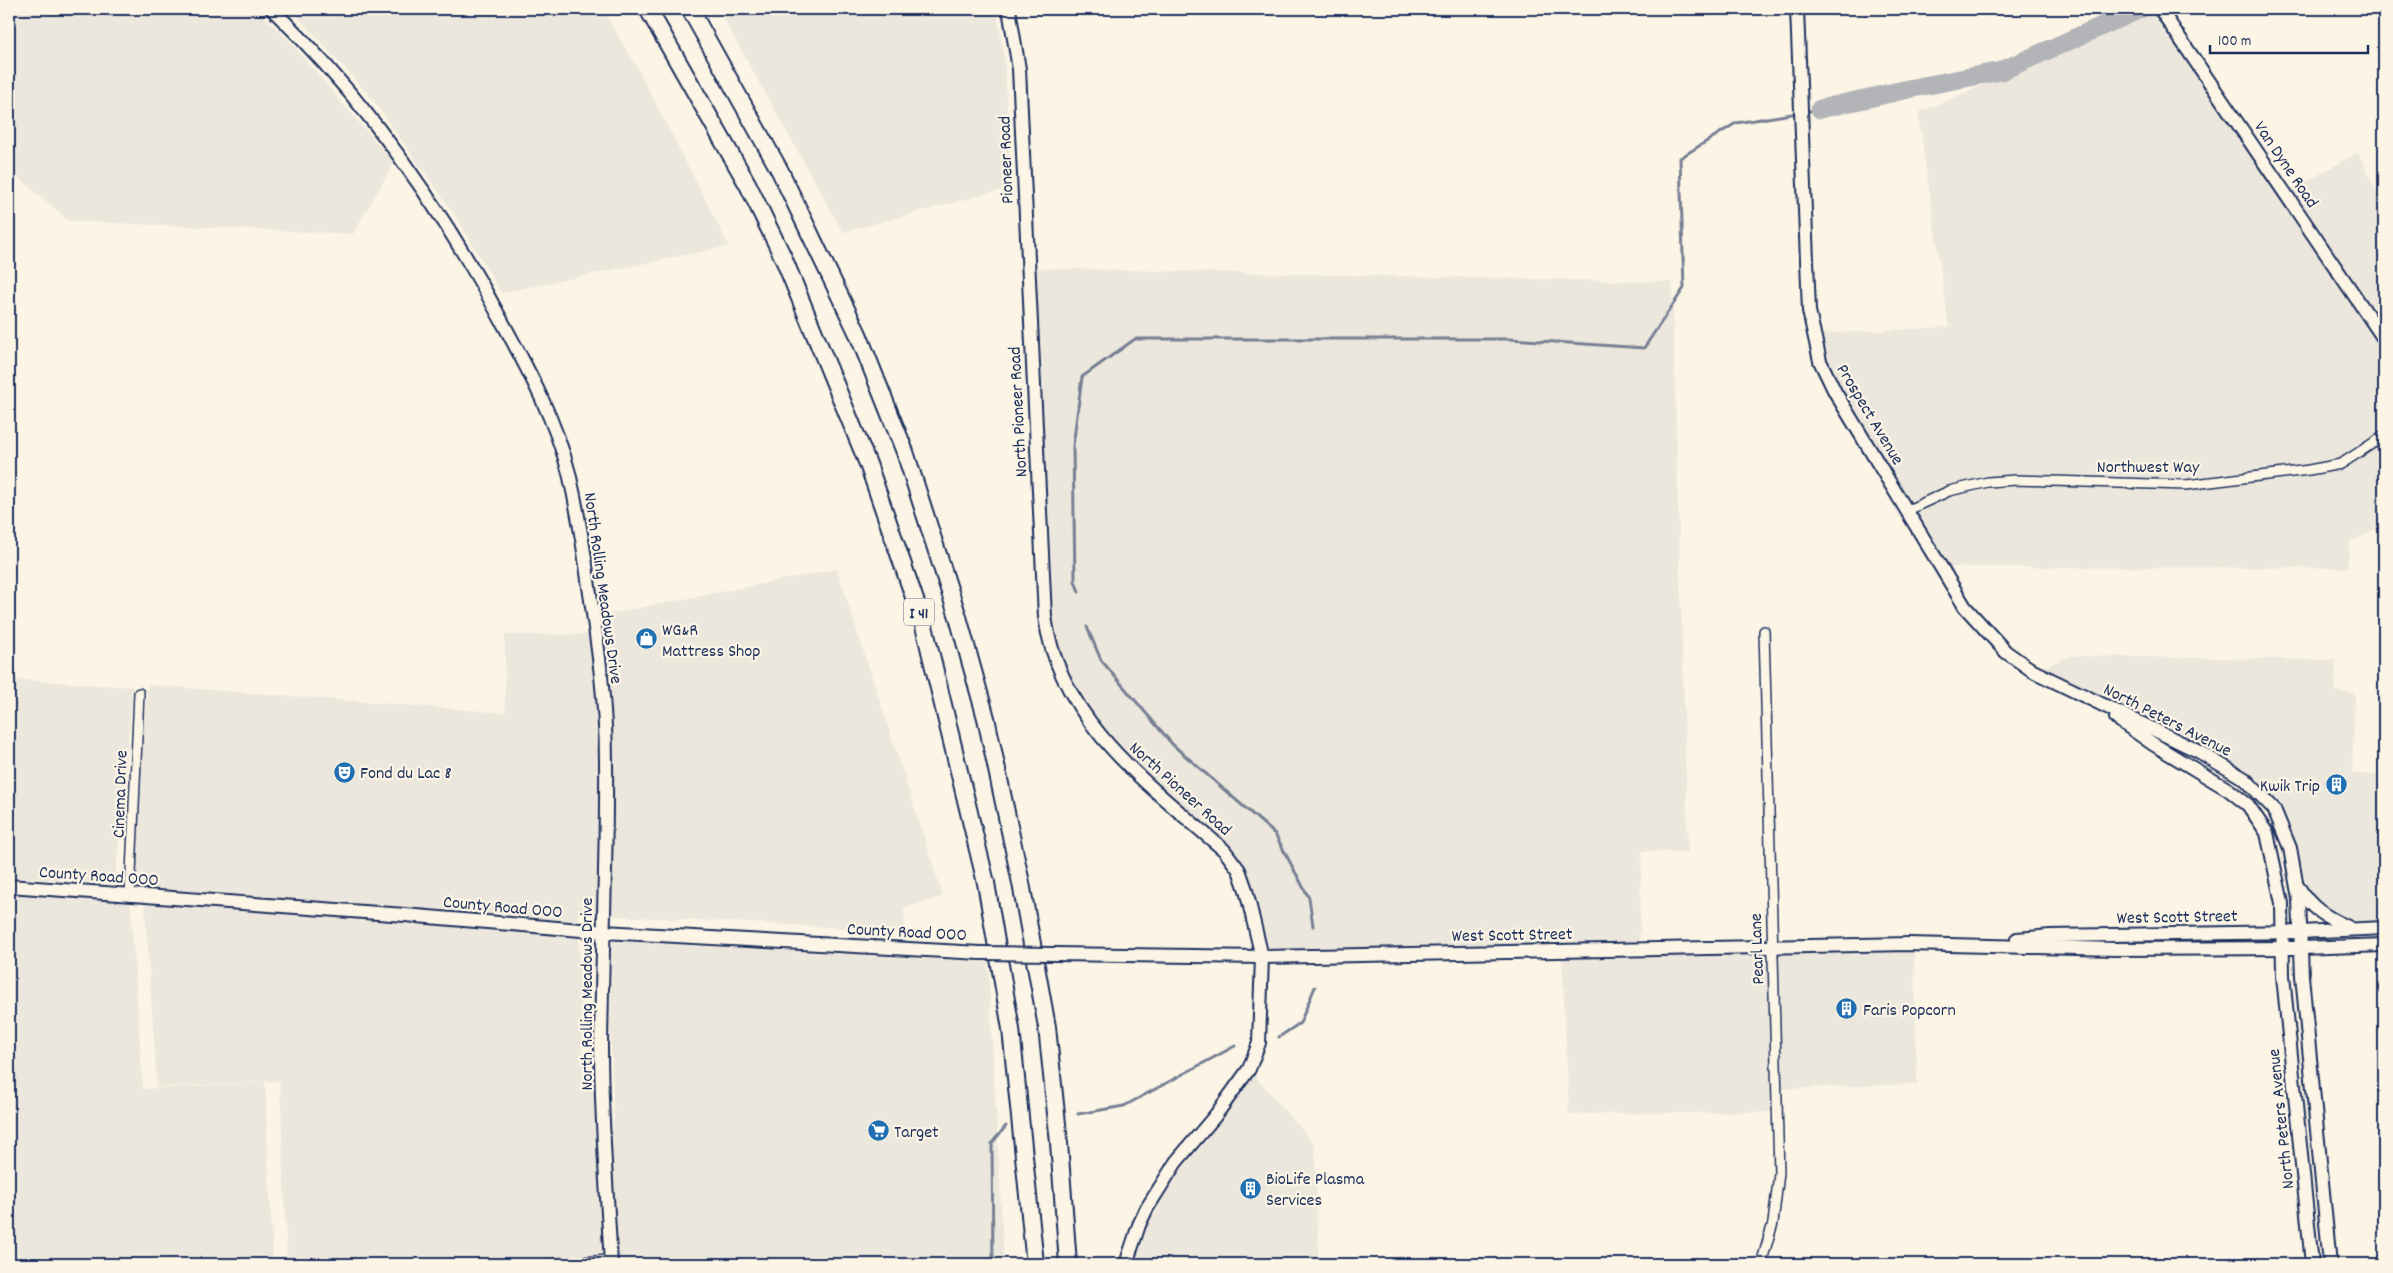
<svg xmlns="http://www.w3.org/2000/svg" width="2393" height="1273" viewBox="0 0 2393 1273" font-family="Dekko,sans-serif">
<rect width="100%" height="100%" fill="#fcf5e5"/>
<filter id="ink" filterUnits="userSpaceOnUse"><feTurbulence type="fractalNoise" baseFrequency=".02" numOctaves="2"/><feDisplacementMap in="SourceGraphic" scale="10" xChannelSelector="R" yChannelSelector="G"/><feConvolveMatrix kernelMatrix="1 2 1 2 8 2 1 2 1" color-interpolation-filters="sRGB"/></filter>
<g filter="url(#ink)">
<g fill="#ece7dc">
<path d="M9,9H255L282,33L394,163L353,234L69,221L9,169Z"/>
<path d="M291,9H602L637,67L729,246L501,293L457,218L373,100Z"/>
<path d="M718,9H996L1004,54L1012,187L843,232Z"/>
<path d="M2159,9L2287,193L2358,152L2384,207V525L2350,542L2347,568L1942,567L1851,419L1813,334L1949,327L1918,113Z"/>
<path d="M1027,268L1672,282L1688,852L1642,851L1639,955L1914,945L1917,1084L1777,1089L1778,1112L1569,1114L1562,958L1533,951L1262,957L1239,870L1113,751L1054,659Z"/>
<path d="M837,569L943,896L904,908L905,931L578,914L583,1077L614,1121L610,1024L612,941L988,962L1004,1264H622L621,1261L617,1264H287L280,1081L157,1087L144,894L130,871L148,685L505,713V635L611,634L608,614Z"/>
<path d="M2070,656L2336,660L2335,691L2355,693L2352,774L2384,775V928L2353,929L2303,895L2274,809L2245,779L2033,671Z"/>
<path d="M9,679L133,687L116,872L124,885L9,877Z"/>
<path d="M9,886L130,896L143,1089L265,1082L273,1264H9Z"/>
<path d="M1249,1069L1315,1145L1319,1264H1126L1139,1225Z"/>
</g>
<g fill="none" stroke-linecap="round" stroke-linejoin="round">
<g stroke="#767f94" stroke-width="3">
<path d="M1804,112L1820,109"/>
<path d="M1079,592L1075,581L1073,446L1082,377L1135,339H1510L1644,348L1684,288L1680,158L1736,123L1798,113"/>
<path d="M1087,627L1101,660L1173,745L1275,834L1309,898L1313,926"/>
<path d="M1279,1037L1300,1023L1315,987"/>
<path d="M1078,1114L1124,1106L1235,1046"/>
<path d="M993,1264L992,1143L1006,1126"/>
</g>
<path stroke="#b2b4b8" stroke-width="19" d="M1820,109L1913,88L2001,71L2140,9"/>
<defs>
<g id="street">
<path d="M1908,510L1949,491L1988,482L2016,480L2186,485L2309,470L2341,464L2384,436"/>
<path d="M130,896L139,693"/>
<path d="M552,1264L610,1260"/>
<path d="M1761,1264L1773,1223L1779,1173L1764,631"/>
</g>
<g id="secondary">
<path d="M272,9C367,101 442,208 504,325C530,373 555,420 569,473C578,511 584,549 589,587C598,645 606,704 606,762C607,857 602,952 601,1047C601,1120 607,1192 611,1264"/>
<path d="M1009,9L1019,69L1045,617C1059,721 1150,786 1224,850L1239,870L1246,890L1262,957L1259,1043L1249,1069L1215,1116L1176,1162L1147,1208L1139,1225L1126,1264"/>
<path d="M1797,9L1809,311L1820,361L1835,392L1965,607L2006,652L2033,671L2198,751L2245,779L2274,809L2290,848L2299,899L2302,976L2330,1264"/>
<path d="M2160,9L2384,339"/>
<path d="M2116,718L2153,744L2229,790L2248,805L2267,833L2282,903L2283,976L2312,1264"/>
<path d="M9,886L405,915L604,932L980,953"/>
<path d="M2299,888C2311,908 2327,918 2348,927"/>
<path d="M2017,939L2050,936L2300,932L2384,928"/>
<path d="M1055,954L1262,957L1909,944L2116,949L2301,948L2384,945"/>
</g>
<g id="highway">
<path d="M648,9L748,185L783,257L868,464L924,626L986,883L1011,1029L1035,1264"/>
<path d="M690,9L780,171L858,334L905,452L958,617L986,718L1021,883L1047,1027L1059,1143L1068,1264"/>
</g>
</defs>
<use href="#street" stroke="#1b2f5e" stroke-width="12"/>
<use href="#secondary" stroke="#1b2f5e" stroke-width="16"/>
<use href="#highway" stroke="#1b2f5e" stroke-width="20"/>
<use href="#street" stroke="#fcf5e5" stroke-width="9"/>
<use href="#secondary" stroke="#fcf5e5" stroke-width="12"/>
<use href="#highway" stroke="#fcf5e5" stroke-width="16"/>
<defs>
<path id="secondary-bridge" d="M980,953L1055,954"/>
</defs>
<use href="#secondary-bridge" stroke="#1b2f5e" stroke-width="16" stroke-linecap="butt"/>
<use href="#secondary-bridge" stroke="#fcf5e5" stroke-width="12"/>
</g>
</g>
<defs>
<symbol id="shop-disc" viewBox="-11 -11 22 22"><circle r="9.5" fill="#1f6fb2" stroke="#fcf5e5"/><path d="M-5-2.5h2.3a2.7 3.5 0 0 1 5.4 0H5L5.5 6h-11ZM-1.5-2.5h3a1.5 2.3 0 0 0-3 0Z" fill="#fff"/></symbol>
<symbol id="theatre-disc" viewBox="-11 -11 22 22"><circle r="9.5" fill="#1f6fb2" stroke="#fcf5e5"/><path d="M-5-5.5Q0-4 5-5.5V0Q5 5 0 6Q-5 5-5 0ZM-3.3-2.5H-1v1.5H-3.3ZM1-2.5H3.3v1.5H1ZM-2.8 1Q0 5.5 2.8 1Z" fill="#fff"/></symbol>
<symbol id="building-disc" viewBox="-11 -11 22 22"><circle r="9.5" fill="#1f6fb2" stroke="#fcf5e5"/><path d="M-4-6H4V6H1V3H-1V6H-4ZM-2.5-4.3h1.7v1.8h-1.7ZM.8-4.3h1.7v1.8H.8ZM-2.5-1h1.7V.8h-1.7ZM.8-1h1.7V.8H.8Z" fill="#fff"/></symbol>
<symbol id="supermarket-disc" viewBox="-11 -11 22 22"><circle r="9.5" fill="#1f6fb2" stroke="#fcf5e5"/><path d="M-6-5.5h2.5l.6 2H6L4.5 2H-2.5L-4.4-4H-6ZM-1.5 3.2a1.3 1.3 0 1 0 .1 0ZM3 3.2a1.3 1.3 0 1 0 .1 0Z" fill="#fff"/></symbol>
</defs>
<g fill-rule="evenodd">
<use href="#shop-disc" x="634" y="626" width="25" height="25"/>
<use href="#theatre-disc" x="332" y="760" width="25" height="25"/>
<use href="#building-disc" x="2324" y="772" width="25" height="25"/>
<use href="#building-disc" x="1834" y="996" width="25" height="25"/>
<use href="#supermarket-disc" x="866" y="1118" width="25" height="25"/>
<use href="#building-disc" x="1238" y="1176" width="25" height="25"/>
</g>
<g text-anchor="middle" stroke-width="4.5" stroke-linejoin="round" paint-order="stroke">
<rect fill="#fcf5e5" stroke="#5e6a86" stroke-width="1" x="904" y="598.5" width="30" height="27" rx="4"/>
<g font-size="16" font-weight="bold" fill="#1b2f5e">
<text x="919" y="618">I 41</text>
</g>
<g font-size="18" fill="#1b2f5e" stroke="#fcf5e5">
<text transform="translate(1005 160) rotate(-92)" y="6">Pioneer Road</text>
<text transform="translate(2287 164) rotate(56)" y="6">Van Dyne Road</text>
<text transform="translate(1017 412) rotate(-93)" y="6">North Pioneer Road</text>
<text transform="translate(1871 414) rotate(59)" y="6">Prospect Avenue</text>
<text x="2148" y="472">Northwest Way</text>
<text transform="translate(604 588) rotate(82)" y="6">North Rolling Meadows Drive</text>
<text transform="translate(2168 719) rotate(27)" y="6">North Peters Avenue</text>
<text transform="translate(1181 788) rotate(42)" y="6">North Pioneer Road</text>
<text transform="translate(119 794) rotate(-88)" y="6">Cinema Drive</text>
<text transform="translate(99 875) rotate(4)" y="6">County Road OOO</text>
<text transform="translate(503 906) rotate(5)" y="6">County Road OOO</text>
<text transform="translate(2177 916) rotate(-1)" y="6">West Scott Street</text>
<text transform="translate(907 931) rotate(3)" y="6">County Road OOO</text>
<text transform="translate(1512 934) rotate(-1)" y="6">West Scott Street</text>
<text transform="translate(1756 949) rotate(-92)" y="6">Pearl Lane</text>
<text transform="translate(586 994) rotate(-90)" y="6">North Rolling Meadows Drive</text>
<text transform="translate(2280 1119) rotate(-96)" y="6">North Peters Avenue</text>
</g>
<g font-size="18" fill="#1b2f5e" stroke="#fcf5e5" text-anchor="start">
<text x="662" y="635">WG&amp;R<tspan x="662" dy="21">Mattress Shop</tspan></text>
<text x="360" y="778">Fond du Lac 8</text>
<text x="2320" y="791" text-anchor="end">Kwik Trip</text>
<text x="1863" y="1015">Faris Popcorn</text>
<text x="894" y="1137">Target</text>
<text x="1266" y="1184">BioLife Plasma<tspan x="1266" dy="21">Services</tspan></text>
</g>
</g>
<rect width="2393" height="1273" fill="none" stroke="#fcf5e5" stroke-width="30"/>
<rect x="15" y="15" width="2363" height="1243" fill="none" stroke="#1b2f5e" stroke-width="2" filter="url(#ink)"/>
<path d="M2210 45v8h158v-8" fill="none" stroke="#1b2f5e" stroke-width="2.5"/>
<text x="2218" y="45" font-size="15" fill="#1b2f5e" stroke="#fcf5e5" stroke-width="4" paint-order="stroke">100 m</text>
</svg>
